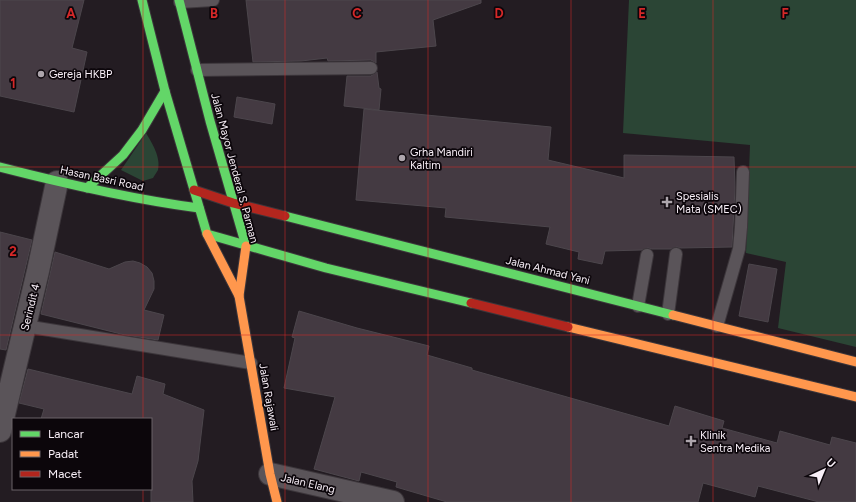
<svg xmlns="http://www.w3.org/2000/svg" width="856" height="502" viewBox="0 0 856 502" font-family="Figtree,sans-serif">
<rect width="100%" height="100%" fill="#231c22"/>
<g fill="#2b4535">
<path d="M629,0H856V347L778,328L786,262L746,253L750,145L623,133Z"/>
<path d="M146,133C152,143 161,157 158,170C157,172 154,176 153,178L143,181L121,170Z"/>
</g>
<g fill="#443a42" stroke="#4c464c">
<path d="M0,0H84L72,48L87,52L74,112L0,96Z"/>
<path d="M246,0H481V3L433,20L436,46L376,52V63L371,60L328,61L327,58L301,61L253,62Z"/>
<path d="M377,72L379,88L381,89L379,110L344,106L347,76H371Z"/>
<path d="M237,97L275,104L272,124L234,117Z"/>
<path d="M364,109L551,127L548,160L624,178V155L734,157L735,188L732,247L681,248L677,247L671,249H652L648,248L642,250L605,251L602,264L578,259L579,252L546,244L550,227L445,217L446,208L356,200Z"/>
<path d="M0,232L32,240L6,350L0,349Z"/>
<path d="M55,252L109,269L125,262L133,261L140,263L147,267L152,273L154,281V289L144,310L164,315L158,340L125,335L41,314Z"/>
<path d="M749,264L777,269L768,322L739,316Z"/>
<path d="M299,311L357,328L429,346L427,355L472,368V370L669,426L675,406L724,421L722,428L777,443L780,431L830,445L832,437L856,443V502H819L758,486L755,497L703,483L698,502H447L396,487L397,482L361,472L359,481L314,469L335,397L284,388L295,338L292,337Z"/>
<path d="M28,369L132,394L137,376L165,384L163,394L204,410L198,461L192,481L193,502H151V419H41L44,409L19,403Z"/>
</g>
<g fill="none" stroke-linecap="round" stroke-linejoin="round">
<defs>
<g id="lane">
<path d="M180,2L213,0"/>
<path d="M197,70L371,68"/>
<path d="M638,306L647,255"/>
<path d="M668,314L676,254"/>
<path d="M25,326L251,363"/>
<path d="M717,326L739,249L741,227L743,172"/>
</g>
<g id="street">
<path d="M0,431L38,271L57,182"/>
<path d="M270,474L393,502"/>
</g>
<g id="fast">
<path d="M142,0L165,91L207,234L326,268L471,303"/>
<path d="M179,0L210,121L246,246"/>
<path d="M0,167C66,184 132,199 199,208"/>
<path d="M87,188L123,155L142,130L165,91"/>
<path d="M285,216L673,315"/>
</g>
<g id="slow">
<path d="M207,234L239,296L270,474L277,502"/>
<path d="M239,296L246,246"/>
<path d="M673,315L856,362"/>
<path d="M568,327L856,397"/>
</g>
<g id="jam">
<path d="M194,190L233,203L285,216"/>
<path d="M471,303L568,327"/>
</g>
</defs>
<use href="#lane" stroke="#3c363b" stroke-width="14"/>
<use href="#street" stroke="#3c363b" stroke-width="24"/>
<use href="#fast" stroke="#3c363b" stroke-width="11"/>
<use href="#slow" stroke="#3c363b" stroke-width="11"/>
<use href="#jam" stroke="#3c363b" stroke-width="11"/>
<use href="#lane" stroke="#5a5459" stroke-width="12"/>
<use href="#street" stroke="#5a5459" stroke-width="22"/>
<use href="#fast" stroke="#63d668" stroke-width="9"/>
<use href="#slow" stroke="#ff974d" stroke-width="9"/>
<use href="#jam" stroke="#b3261e" stroke-width="9"/>
</g>
<path fill="none" stroke="#d62828" stroke-width="1" stroke-opacity="0.55" d="M143,0V419M285,0V502M428,0V502M571,0V502M713,0V502M0,167H856M0,335H856M143,489V502"/>
<g fill="#ada5ac" stroke="#0c060b" stroke-width="1.5">
<circle cx="41" cy="74" r="4"/>
<circle cx="402" cy="158" r="4"/>
<path d="M665 196h4v4h4v4h-4v4h-4v-4h-4v-4h4z"/>
<path d="M689 435h4v4h4v4h-4v4h-4v-4h-4v-4h4z"/>
</g>
<g text-anchor="middle" stroke-width="3.5" stroke-linejoin="round" paint-order="stroke">
<g font-size="11" fill="#f8eff7" stroke="#0c060b" text-anchor="start">
<text x="49" y="78">Gereja HKBP</text>
<text x="410" y="156">Grha Mandiri<tspan x="410" dy="13">Kaltim</tspan></text>
<text x="676" y="200">Spesialis<tspan x="676" dy="13">Mata (SMEC)</tspan></text>
<text x="700" y="439">Klinik<tspan x="700" dy="13">Sentra Medika</tspan></text>
</g>
<g font-size="11" fill="#f8eff7" stroke="#0c060b">
<text transform="translate(235 168) rotate(75)" y="4">Jalan Mayor Jenderal S. Parman</text>
<text transform="translate(102 178) rotate(12)" y="4">Hasan Basri Road</text>
<text transform="translate(548 270) rotate(14)" y="4">Jalan Ahmad Yani</text>
<text transform="translate(30 307) rotate(-76)" y="4">Serindit 4</text>
<text transform="translate(269 397) rotate(80)" y="4">Jalan Rajawali</text>
<text transform="translate(308 483) rotate(13)" y="4">Jalan Elang</text>
</g>
</g>
<g font-size="13" text-anchor="middle" font-weight="bold" fill="#d62828" stroke="#0c060b" stroke-width="3.5" stroke-linejoin="round" paint-order="stroke">
<text x="71" y="18">A</text>
<text x="214" y="18">B</text>
<text x="357" y="18">C</text>
<text x="499" y="18">D</text>
<text x="642" y="18">E</text>
<text x="785" y="18">F</text>
<text x="13" y="88">1</text>
<text x="13" y="256">2</text>
</g>
<rect x="12" y="418" width="140" height="72" fill="#0c060b" stroke="#6a6369"/>
<rect x="20" y="431" width="20" height="6" fill="#63d668" stroke="#6a6369"/>
<text x="48" y="438" font-size="12" fill="#f8eff7">Lancar</text>
<rect x="20" y="451" width="20" height="6" fill="#ff974d" stroke="#6a6369"/>
<text x="48" y="458" font-size="12" fill="#f8eff7">Padat</text>
<rect x="20" y="471" width="20" height="6" fill="#b3261e" stroke="#6a6369"/>
<text x="48" y="478" font-size="12" fill="#f8eff7">Macet</text>
<g transform="translate(824 470) rotate(44)" stroke="#0c060b" stroke-width="3" paint-order="stroke">
<path d="M0-3L7 15L0 10L-7 15Z" fill="#f8eff7"/>
<text y="-6" font-size="11" font-weight="bold" text-anchor="middle" fill="#f8eff7">U</text>
</g>
</svg>
